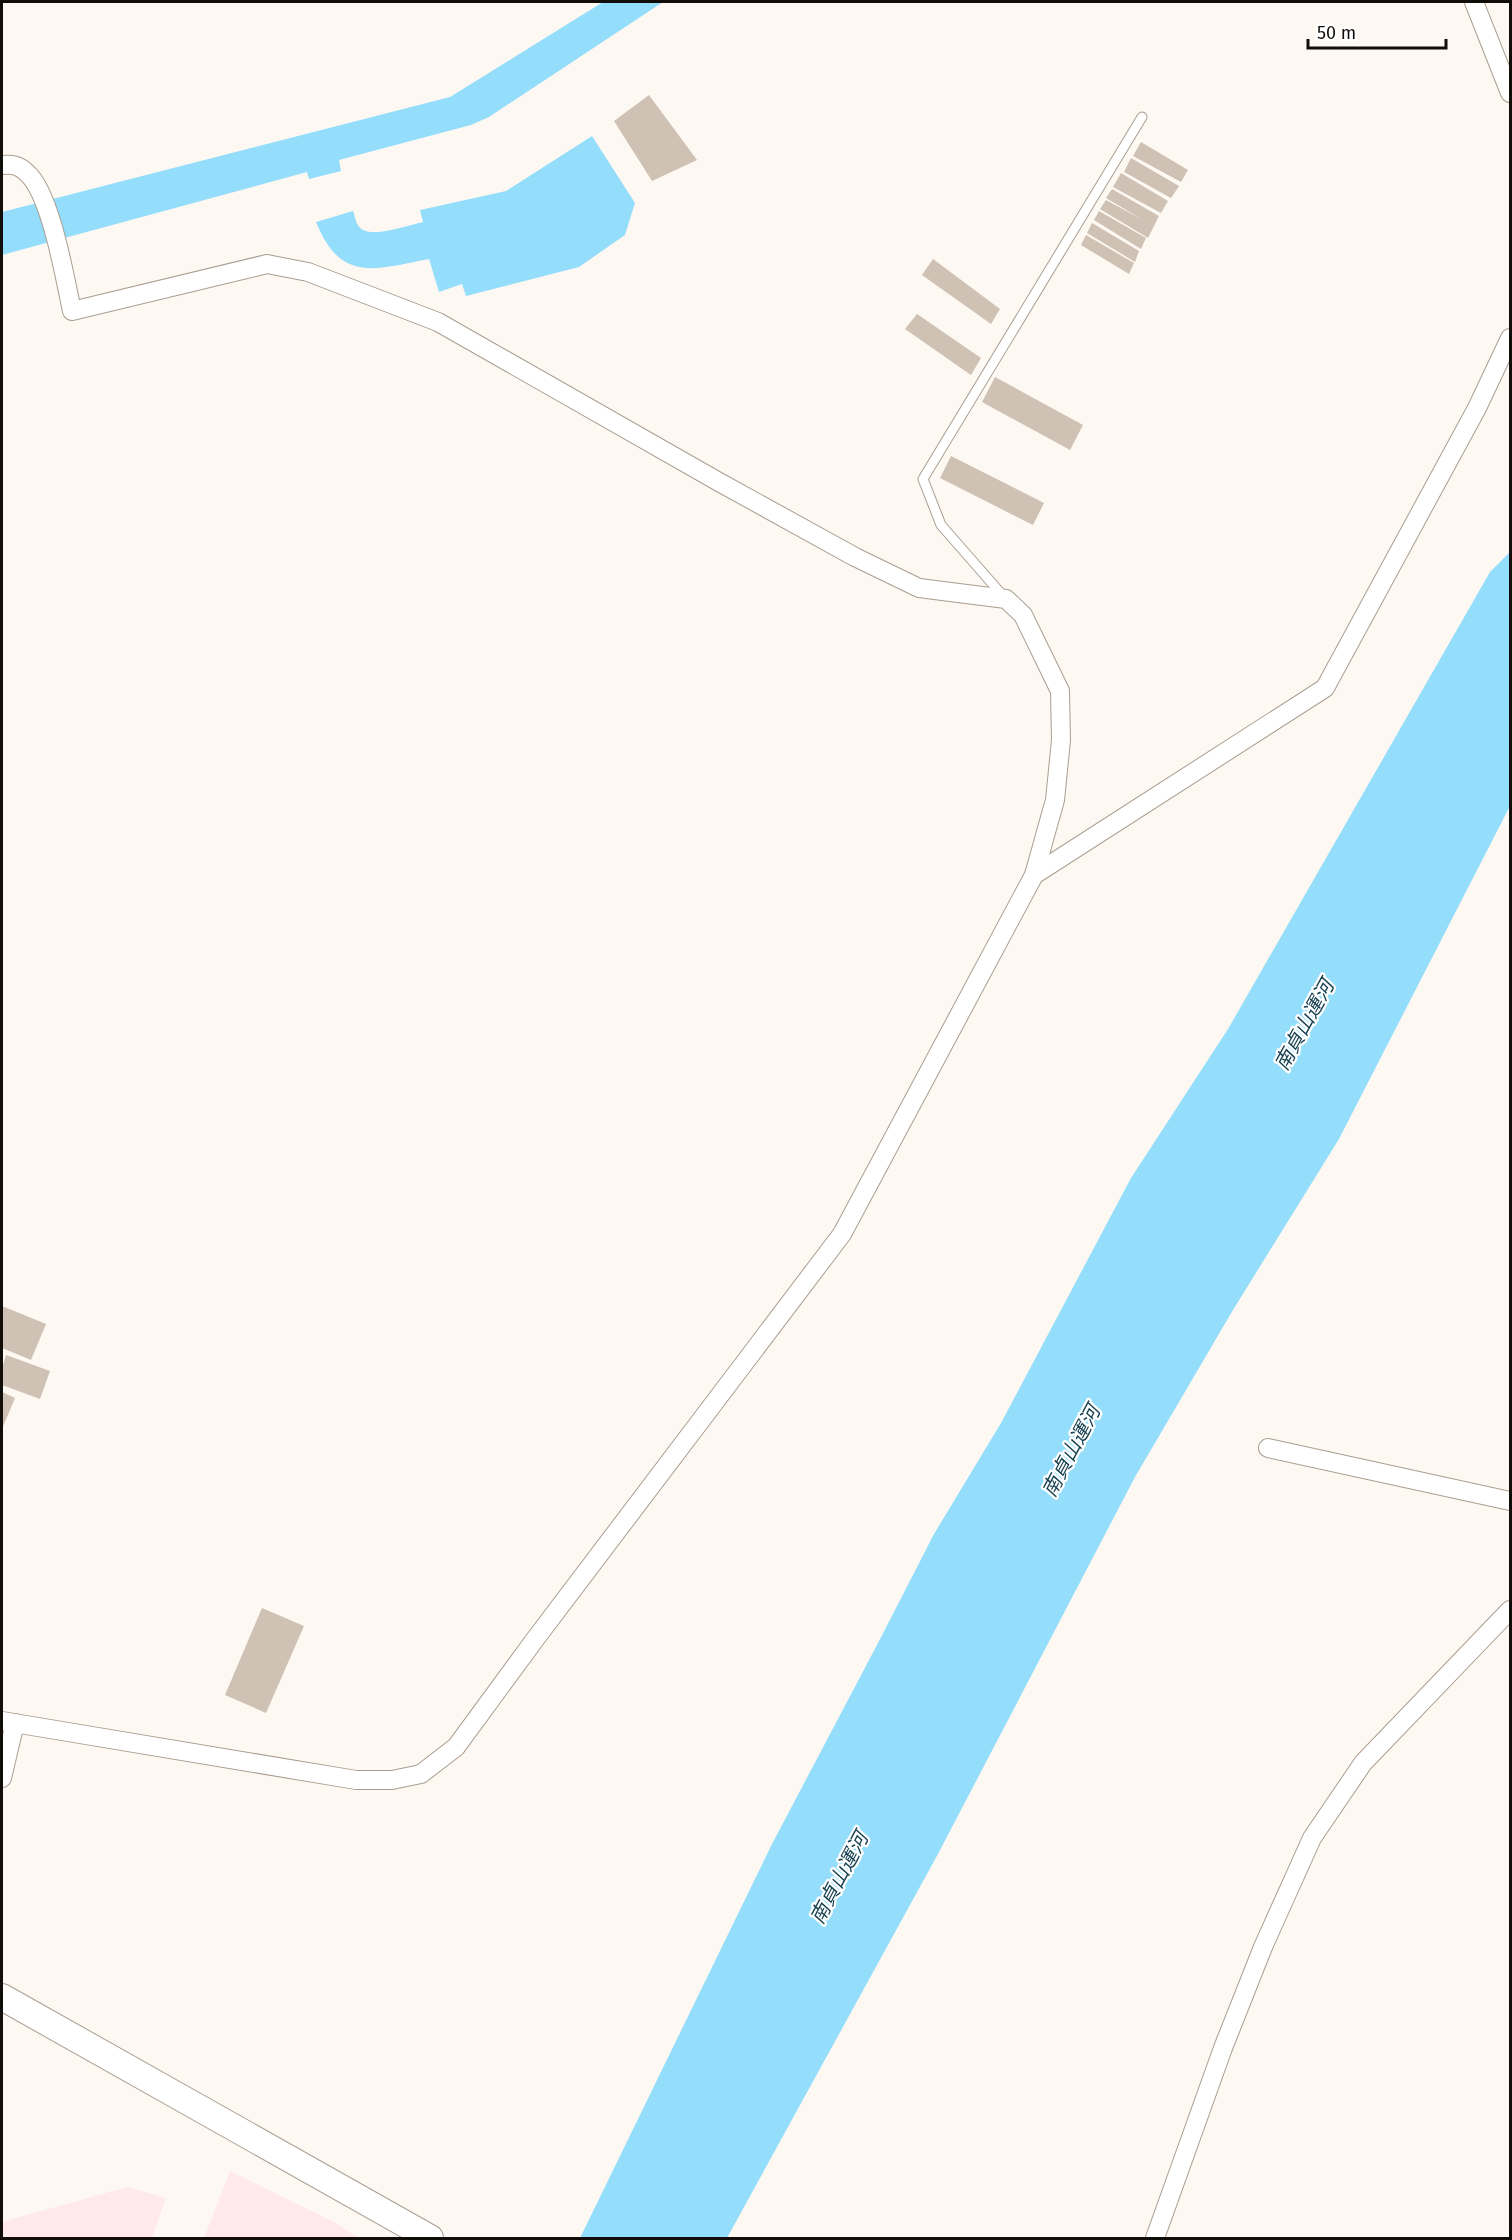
<svg xmlns="http://www.w3.org/2000/svg" width="1512" height="2240" viewBox="0 0 1512 2240" font-family="'Fira Sans','Noto Sans JP',sans-serif">
<rect width="100%" height="100%" fill="#fef8f3"/>
<g fill="#ffe9eb">
<path d="M230,2171L336,2223L358,2238H204Z"/>
<path d="M127,2187L166,2198L152,2238H2V2222Z"/>
</g>
<g fill="#95defb">
<path d="M603,2H663L489,117L471,125L339,160L341,171L309,179L307,172L2,255V212L450,97Z"/>
<path d="M592,136L635,203L625,235L579,267L466,296L462,284L439,292L429,259C376,269 341,284 316,222L353,211C355,215 355,221 358,225C366,241 408,225 423,222L420,210L506,191Z"/>
<path d="M1510,552V806L1339,1139L1233,1310L1135,1477L938,1854L727,2238H580L772,1844L878,1643L934,1534L1001,1423L1131,1178L1228,1029L1490,572Z"/>
</g>
<g fill="#cfc1b4">
<path d="M649,95L697,160L652,181L614,121Z"/>
<path d="M1141,142L1188,170L1181,182L1133,156Z"/>
<path d="M1131,158L1179,186L1171,198L1124,172Z"/>
<path d="M1121,173L1168,201L1161,213L1113,187Z"/>
<path d="M1112,189L1159,216L1148,238L1100,209L1106,200L1143,220L1106,198Z"/>
<path d="M1099,211L1146,238L1141,249L1094,220Z"/>
<path d="M1092,223L1139,251L1135,262L1087,233Z"/>
<path d="M1086,235L1134,263L1129,274L1081,245Z"/>
<path d="M933,259L1000,309L991,324L922,275Z"/>
<path d="M917,314L981,358L971,375L905,329Z"/>
<path d="M995,377L1083,425L1070,450L982,402Z"/>
<path d="M951,456L1044,503L1033,525L940,478Z"/>
<path d="M2,1306L46,1324L31,1360L2,1348Z"/>
<path d="M6,1355L50,1371L40,1399L2,1385V1369Z"/>
<path d="M2,1392L15,1398L2,1429Z"/>
<path d="M262,1608L304,1626L266,1713L225,1695Z"/>
</g>
<g fill="none" stroke-linecap="round" stroke-linejoin="round">
<defs>
<path id="lane" d="M1004,597L941,525L923,479L1142,117"/>
<g id="street">
<path d="M1474,2L1510,93"/>
<path d="M2,165C12,164 19,165 27,173C51,194 65,279 72,311L267,264L308,272L438,322L719,482L855,557L919,588L1006,599L1023,615L1060,691L1061,740L1055,800L1034,875L842,1234L536,1638L456,1747L421,1774L392,1780H356L2,1721"/>
<path d="M1034,875L1325,688L1477,408L1510,338"/>
<path d="M1268,1448L1510,1501"/>
<path d="M2,1778L15,1723"/>
<path d="M1155,2238L1223,2048L1263,1947L1312,1838L1363,1763L1510,1610"/>
</g>
<path id="secondary" d="M2,1997L430,2238"/>
</defs>
<use href="#lane" stroke="#aa9d90" stroke-width="11"/>
<use href="#street" stroke="#aa9d90" stroke-width="20"/>
<use href="#secondary" stroke="#aa9d90" stroke-width="28"/>
<use href="#lane" stroke="#fff" stroke-width="9"/>
<use href="#street" stroke="#fff" stroke-width="18"/>
<use href="#secondary" stroke="#fff" stroke-width="26"/>
</g>
<g text-anchor="middle" stroke-width="4.5" stroke-linejoin="round" paint-order="stroke">
<g font-size="20" font-style="italic" fill="#184251" stroke="#fff">
<text transform="translate(1304 1025) rotate(-61)" y="7">南貞山運河</text>
<text transform="translate(1071 1451) rotate(-62)" y="7">南貞山運河</text>
<text transform="translate(839 1878) rotate(-62)" y="7">南貞山運河</text>
</g>
</g>
<rect width="1512" height="2240" fill="none" stroke="#110d08" stroke-width="6"/>
<path d="M1308 39v9h138v-9" fill="none" stroke="#110d08" stroke-width="3"/>
<text x="1317" y="39" font-size="18" fill="#110d08" stroke="#ffffff" stroke-width="4.5" paint-order="stroke">50 m</text>
</svg>
